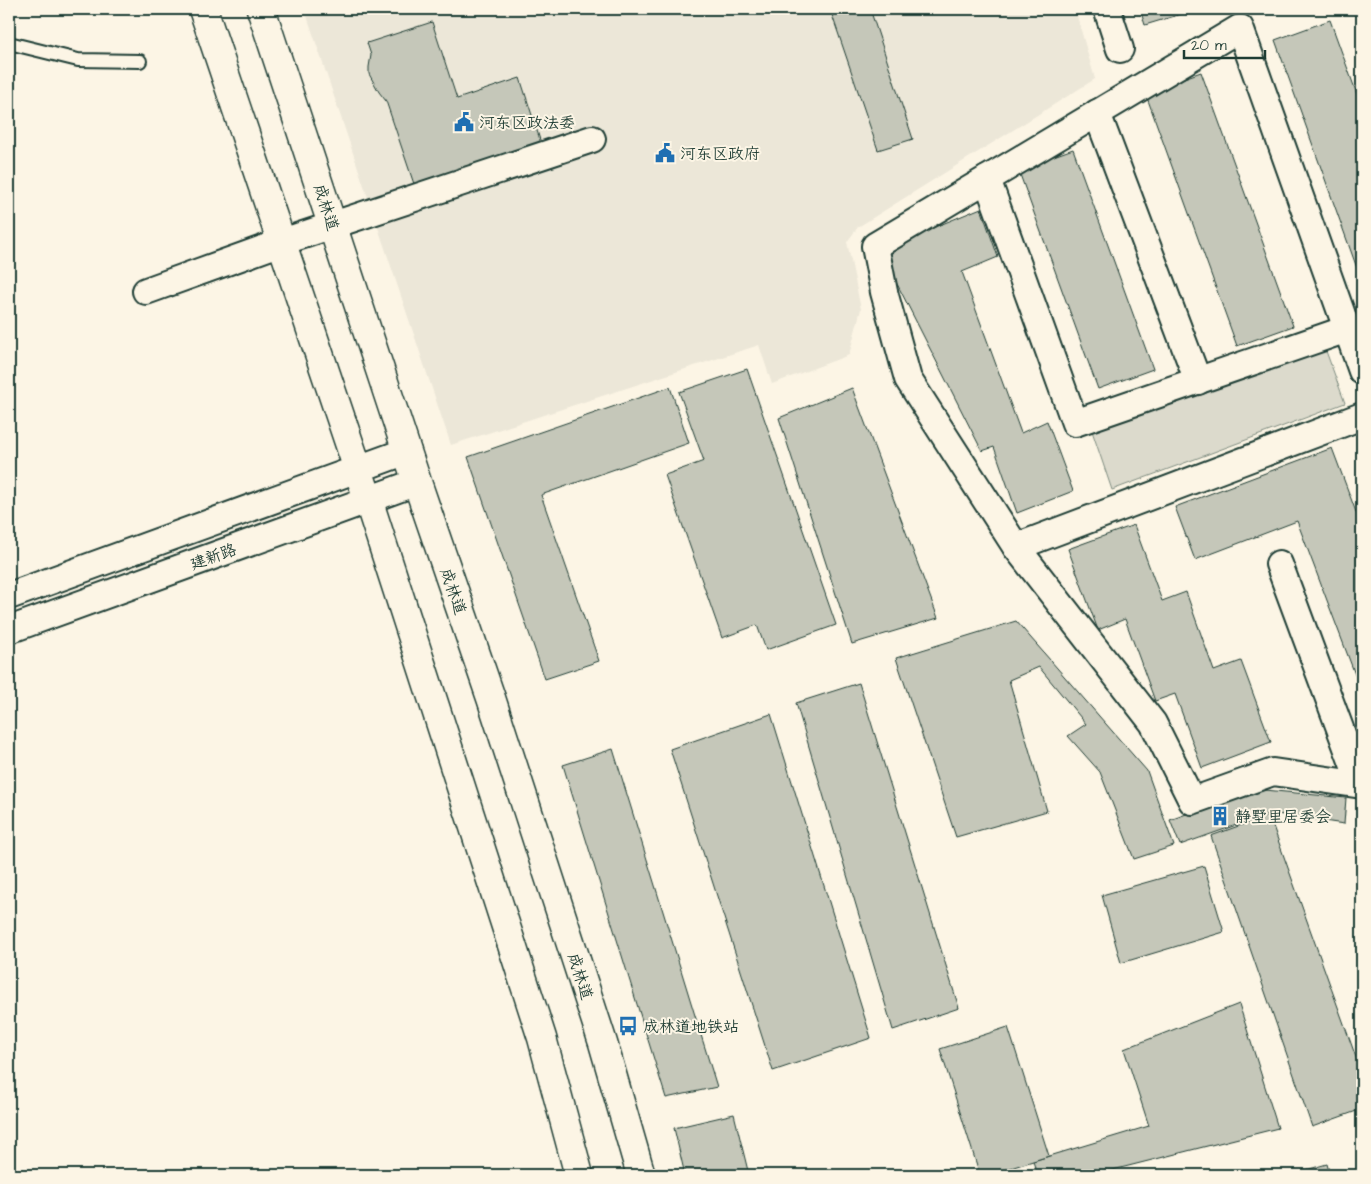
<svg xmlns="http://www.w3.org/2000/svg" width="1371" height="1184" viewBox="0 0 1371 1184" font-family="'Architects Daughter','LXGW WenKai TC',sans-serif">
<rect width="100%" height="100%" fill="#fcf5e5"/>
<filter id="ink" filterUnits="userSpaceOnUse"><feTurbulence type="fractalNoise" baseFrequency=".02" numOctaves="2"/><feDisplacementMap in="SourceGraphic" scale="10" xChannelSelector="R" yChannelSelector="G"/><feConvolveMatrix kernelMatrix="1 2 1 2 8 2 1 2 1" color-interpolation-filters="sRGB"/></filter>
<g filter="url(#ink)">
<path fill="#ece7d8" d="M328,9H1075L1095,79L858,227L847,242L861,309L849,355L772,384L759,345L451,445L307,16Z"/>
<path fill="#dcdacc" stroke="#7e8c80" d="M1323,343L1345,403L1112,490L1090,425Z"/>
<g fill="#c5c7b9" stroke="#1f3d34">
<path d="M830,9H870L913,139L878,150Z"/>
<path d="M1140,9H1198L1145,25Z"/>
<path d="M1330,20L1362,108V282L1275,40Z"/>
<path d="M432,22L457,99L520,78L541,143L414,184L386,101L379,92L369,74V67L371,55L367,43Z"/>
<path d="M1201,72L1293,326L1237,346L1145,92Z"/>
<path d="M1073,149L1153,369L1098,389L1018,169Z"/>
<path d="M981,208L998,257L962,272L1021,433L1047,421L1073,491L1017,513L994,447L982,451L892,274L884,248Z"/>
<path d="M747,369L836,625L766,650L757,625L722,638L665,475L704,461L679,392Z"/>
<path d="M670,387L689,443L541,495L599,661L545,679L468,457Z"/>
<path d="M852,388L938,618L852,644L779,418Z"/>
<path d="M1332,448L1362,528V693L1297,521L1195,560L1175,507Z"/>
<path d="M1134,525L1162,601L1186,592L1214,671L1241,661L1271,742L1202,768L1175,694L1155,701L1125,619L1098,630L1068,549Z"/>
<path d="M1016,621L1147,771L1174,846L1134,859L1100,772L1068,736L1086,724L1039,667L1009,680L1047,811L956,837L896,658Z"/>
<path d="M859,683L959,1008L893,1030L796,703Z"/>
<path d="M771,714L871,1038L773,1071L670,749Z"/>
<path d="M613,749L717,1087L666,1098L563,765Z"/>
<path d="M1255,789L1346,798L1344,824L1270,813L1180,845L1170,820Z"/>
<path d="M1269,815L1362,1074V1109L1312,1127L1211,836Z"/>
<path d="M1204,866L1224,932L1121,963L1102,895Z"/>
<path d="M1239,1004L1278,1128L1093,1175H1037L1033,1161L1149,1126L1124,1049Z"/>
<path d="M1008,1027L1049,1156L988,1175H980L940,1049Z"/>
<path d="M734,1114L749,1175H685L674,1128Z"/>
<path d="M1327,1164L1330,1175H1288Z"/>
</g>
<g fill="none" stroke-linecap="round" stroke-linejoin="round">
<defs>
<path id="service" d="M9,43L78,60L140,61"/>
<g id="minor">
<path d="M1107,9L1120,49"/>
<path d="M1097,113L1198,381"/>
<path d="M987,179L1075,423L1347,329"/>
<path d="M146,291L282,242L592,139"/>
<path d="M1362,371L1240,28L875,246L884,292L908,379L1016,547L1153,723L1192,801L1273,772L1362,785"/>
<path d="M1016,547L1362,416"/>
<path d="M1279,564L1361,785"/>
<path d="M9,596L407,451"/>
<path d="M9,630L417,482"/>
</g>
<g id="primary">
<path d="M203,9L368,499L542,1038L579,1175"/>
<path d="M261,9L417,482L491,698L603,1043L641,1175"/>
</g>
</defs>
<use href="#service" stroke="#1f3d34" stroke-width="16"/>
<use href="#minor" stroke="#1f3d34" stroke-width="30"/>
<use href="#primary" stroke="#1f3d34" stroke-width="31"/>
<use href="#service" stroke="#fcf5e5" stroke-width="12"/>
<use href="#minor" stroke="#fcf5e5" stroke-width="26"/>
<use href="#primary" stroke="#fcf5e5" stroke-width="28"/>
</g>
</g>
<defs>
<symbol id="civic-bare" viewBox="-9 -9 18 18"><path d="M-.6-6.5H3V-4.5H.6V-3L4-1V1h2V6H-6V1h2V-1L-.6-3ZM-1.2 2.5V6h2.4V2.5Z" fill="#1f6fb2" stroke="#fcf5e5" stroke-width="2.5" paint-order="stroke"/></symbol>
<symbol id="building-bare" viewBox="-9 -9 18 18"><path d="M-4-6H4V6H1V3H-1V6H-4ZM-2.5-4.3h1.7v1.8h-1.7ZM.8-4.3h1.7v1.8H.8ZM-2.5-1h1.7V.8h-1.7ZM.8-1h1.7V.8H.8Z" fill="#1f6fb2" stroke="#fcf5e5" stroke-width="2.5" paint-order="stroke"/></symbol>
<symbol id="bus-bare" viewBox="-9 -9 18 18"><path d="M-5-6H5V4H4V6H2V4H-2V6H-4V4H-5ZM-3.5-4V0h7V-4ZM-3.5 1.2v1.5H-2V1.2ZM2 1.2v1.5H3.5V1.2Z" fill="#1f6fb2" stroke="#fcf5e5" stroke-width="2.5" paint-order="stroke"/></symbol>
</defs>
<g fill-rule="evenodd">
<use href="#civic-bare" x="450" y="108" width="28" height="28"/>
<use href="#civic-bare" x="651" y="139" width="28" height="28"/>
<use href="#building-bare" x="1206" y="802" width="28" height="28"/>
<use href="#bus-bare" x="614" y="1012" width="28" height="28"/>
</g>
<g text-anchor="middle" stroke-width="4" stroke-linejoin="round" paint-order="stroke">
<g font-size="16" fill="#1f3d34" stroke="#fcf5e5" text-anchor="start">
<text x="479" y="128">河东区政法委</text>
<text x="680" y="159">河东区政府</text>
<text x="1235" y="822">静墅里居委会</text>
<text x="643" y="1032">成林道地铁站</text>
</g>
<g font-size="16" fill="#1f3d34" stroke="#fcf5e5">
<text transform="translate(327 207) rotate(72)" y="6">成林道</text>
<text transform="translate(213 556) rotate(-20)" y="6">建新路</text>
<text transform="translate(454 591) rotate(71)" y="6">成林道</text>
<text transform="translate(581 976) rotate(72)" y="6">成林道</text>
</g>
</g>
<rect width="1371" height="1184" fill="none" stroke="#fcf5e5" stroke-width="30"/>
<rect x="15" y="15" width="1341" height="1154" fill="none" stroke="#1f3d34" stroke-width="2" filter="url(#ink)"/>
<path d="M1184 50v8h81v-8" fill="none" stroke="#1f3d34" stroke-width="2.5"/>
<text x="1191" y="50" font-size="15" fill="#1f3d34" stroke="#fcf5e5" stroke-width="4" paint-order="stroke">20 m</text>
</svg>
